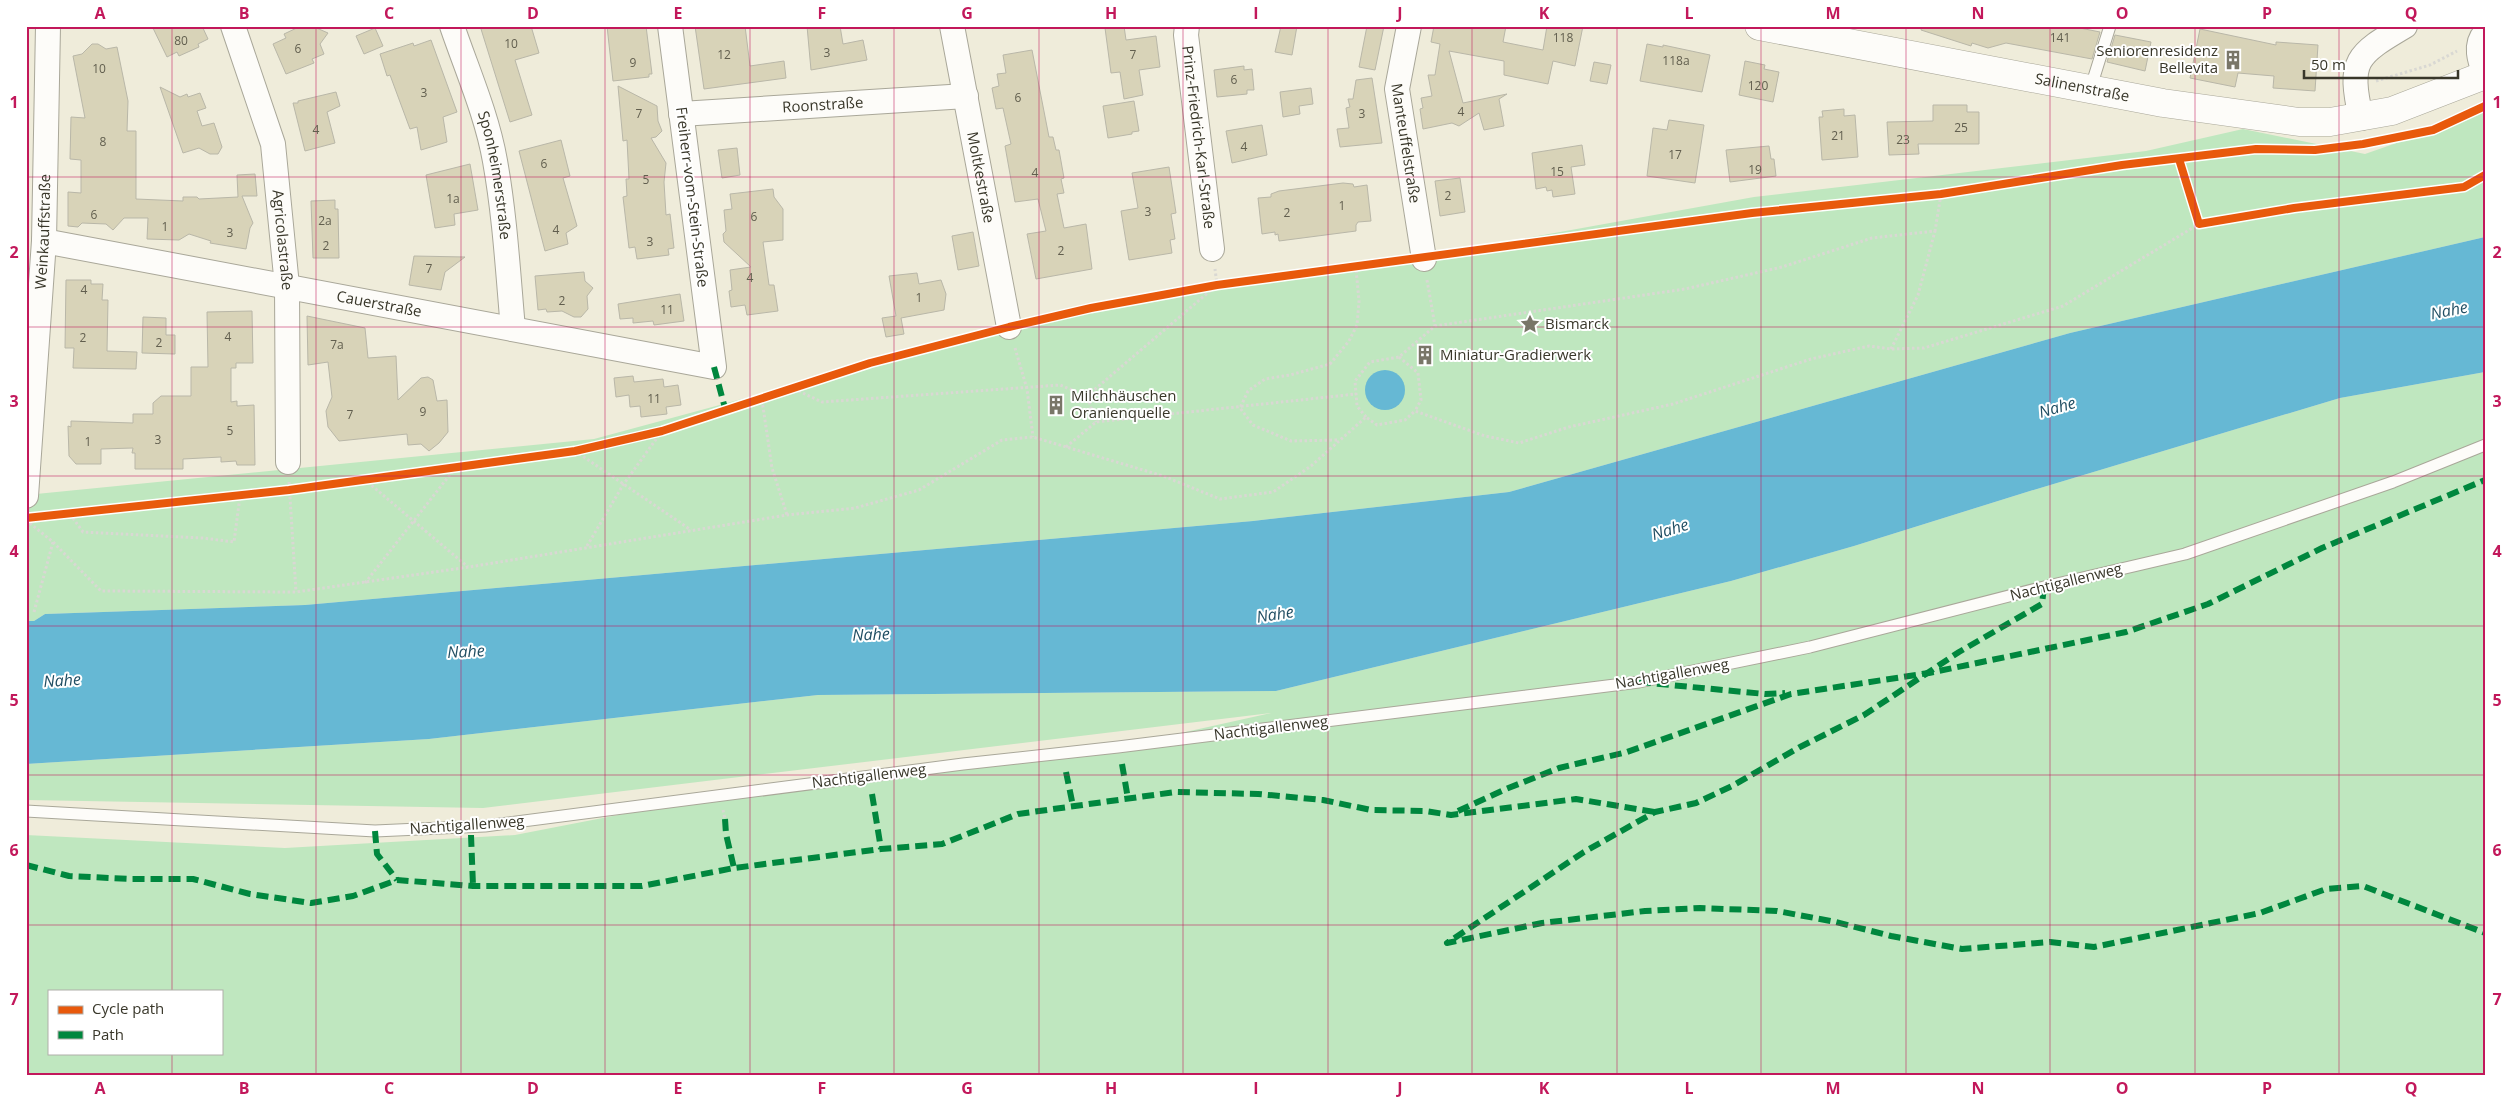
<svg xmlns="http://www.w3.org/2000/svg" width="2511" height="1102" viewBox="0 0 2511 1102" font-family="'Open Sans',sans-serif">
<rect width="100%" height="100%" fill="#efecda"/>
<g fill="#bfe7bf" fill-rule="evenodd">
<path d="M2485,112V237L2070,333L1509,492L1253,521L305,605L45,614L34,621H26V495L594,439L1009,327L1091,308L1217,285L1422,257L1754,197L2146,151L2243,129L2365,154Z"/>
<path d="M2485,372V1076H26V835L285,848L515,835L721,795L1118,747L1271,713L483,808L26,800V764L429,739L818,695L1276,691L1731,581L1854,546L2030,491L2340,398ZM49,991H221V1053H49Z"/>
</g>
<g fill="#66b8d4">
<path d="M2485,237V372L2340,398L2030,491L1854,546L1731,581L1276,691L818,695L429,739L26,764V621H34L45,614L305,605L1253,521L1509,492L2070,333Z"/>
<circle cx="1385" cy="390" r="20"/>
</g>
<g fill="#d8d3b8" stroke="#b9b7a8">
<path d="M152,26H202L208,39L198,44L199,47L179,56L177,52L167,57Z"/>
<path d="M301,26H312L328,33L320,44L324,54L312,59L314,63L286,74L273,44L286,38L284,34Z"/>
<path d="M490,26H531L539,53L515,60L532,115L510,122L481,29Z"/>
<path d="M607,26H646L652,74H649V77L613,81Z"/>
<path d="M695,26H745L750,66L784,61L786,78L704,89Z"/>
<path d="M807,26H840L843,44L863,40L867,60L811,70Z"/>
<path d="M1124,26L1126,40L1156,36L1160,67L1139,70L1143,95L1124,99L1120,72L1111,73L1105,28Z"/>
<path d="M1281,26H1297L1292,55L1275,52Z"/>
<path d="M1367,26H1384L1375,70L1359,67Z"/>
<path d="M1434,26H1506L1503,42L1543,50L1547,26H1583L1575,66L1553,61L1548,84L1504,75V61L1449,51L1463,103L1507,94L1499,99L1504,126L1484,130L1479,113L1459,126L1452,123L1423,129L1420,109L1423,108L1421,98L1432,96L1428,75H1435L1440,44L1431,42Z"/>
<path d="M1922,26H2070L2100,32L2092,59L2006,43L1988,48L1972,43L1971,46L1921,30Z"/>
<path d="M375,28L383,46L364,54L356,36Z"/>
<path d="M2200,29L2276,45V42L2318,45L2315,91L2273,88L2274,76L2238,73L2235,87L2190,78Z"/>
<path d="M2115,35L2151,42L2145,71L2107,62Z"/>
<path d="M431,40L457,112L443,117L447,142L421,150L417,127L410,129L390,75L387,76L380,54L413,43L414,46Z"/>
<path d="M92,44H98L106,49L117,47L128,101L127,131H136V199L183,201V197H197L199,199L238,197L237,175L255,174L257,196H242L253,223L250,228L246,249L210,243L211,241L189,234L179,240L147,239L148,218H124L113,230L106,224L82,223L78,227L68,226V192L81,193V160L70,159L71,117L85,118L73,56L82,54Z"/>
<path d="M1647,44L1663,47V45L1710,55L1702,92L1640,81Z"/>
<path d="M1032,50L1049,137H1053L1056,150H1059L1064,178L1061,179L1064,193L1057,194L1064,228L1086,224L1092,269L1036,279L1027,234L1046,231L1038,199L1015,202L1005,146L1011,144L1003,108L996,109L992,88L999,86L997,74L1006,73L1003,55Z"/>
<path d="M1745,61L1765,65L1764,69L1779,72L1773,102L1739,95Z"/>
<path d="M1594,62L1611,65L1607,84L1590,81Z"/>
<path d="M1244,66V70L1252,69L1254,90H1247V94L1217,97L1214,70Z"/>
<path d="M1372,78L1382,143L1340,147L1337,129L1349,128L1346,108L1350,107L1348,99H1353L1356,80Z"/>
<path d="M618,86L657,106L658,121L662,131L656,137L651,138L666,163L664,182L666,215L670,214L674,248L668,249L669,255L637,259L635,247L629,248L623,197L627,196L626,179H629L627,140L623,141Z"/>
<path d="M160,87L180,97L187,94L188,97L200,93L206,108L197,111L202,126L214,123L222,147L218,154H210L199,148L183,153Z"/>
<path d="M1311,88L1313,104L1299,106L1300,114L1283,117L1280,92Z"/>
<path d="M336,92L340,106L327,112L335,143L305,151L293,103H298V101Z"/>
<path d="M1134,101L1139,131L1132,132V134L1108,138L1103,106Z"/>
<path d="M1933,105H1967V112H1979V144H1918L1919,154L1889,155L1887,122L1933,121Z"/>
<path d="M1844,109V116L1855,115L1858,157L1822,160L1819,117H1823L1822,111Z"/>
<path d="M1669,120L1704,125L1695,183L1647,176L1653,128L1667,130Z"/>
<path d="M1262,125L1267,155L1232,163L1226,131Z"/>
<path d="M561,140L570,176L563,178L577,226L566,233L568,244L545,251L519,151Z"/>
<path d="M1582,145L1585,165L1571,167L1575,194L1553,197L1552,190L1547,191L1546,187L1536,189L1532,153Z"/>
<path d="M1769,146L1771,159H1774L1776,176L1730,182L1726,150Z"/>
<path d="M737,148L740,175L722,178L718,150Z"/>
<path d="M470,164L478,210L454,214L455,225L435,228L426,175Z"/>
<path d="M1169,167L1176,213L1171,214L1175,239L1170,240L1172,253L1129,260L1121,211L1138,208L1132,173Z"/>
<path d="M1460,178L1465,212L1440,216L1435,181Z"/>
<path d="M1343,183L1353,184L1354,187L1367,185L1371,221L1358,222L1356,225V231L1279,241L1278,234L1275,235V232L1262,234L1258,198L1271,197V194L1279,191Z"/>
<path d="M773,189L774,197L783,209V240L763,242L769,285H774L778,311L747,315L745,305L731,307L729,291L732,290L730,270L751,267L724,242L723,234L726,231L724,210L732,209L730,194Z"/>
<path d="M335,200V209H338L339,258H313L311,201Z"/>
<path d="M973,232L979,266L958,270L952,236Z"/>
<path d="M414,256L465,257L445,272L441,290L409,285Z"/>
<path d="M584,272L585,281L593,288L587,296L588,309L581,317H574L562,311L547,312L546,309L538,310L535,276Z"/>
<path d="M917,273L919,284L941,280L946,294L944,310L901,318L904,334L886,337L882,318L896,316L889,276Z"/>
<path d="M66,280H91V284H103L102,300H108L107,351L137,352L136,369L73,368L74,348H65Z"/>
<path d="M680,294L684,321L654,325L653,321L633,323V318L620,319L618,304Z"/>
<path d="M252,311L253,363H236V368H231V402L237,401V406L254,405L255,465H237L236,461L221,462V457L183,459V469H135V453H132L133,448L101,449V464H76L69,456L68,426L71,427V421L133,423V414H153V403L161,396H191V367H208L207,312Z"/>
<path d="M307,316L365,328L368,358L396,356L398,400L421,378L428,377L433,380L437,401L447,400L448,432L439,443L429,451L421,444L408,445L407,434L339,441L328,427L326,411L332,397L328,362L308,365Z"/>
<path d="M143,317L166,318V335H175V354L142,353Z"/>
<path d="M633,376L634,382L663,379L664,387L678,385L681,405L666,407L667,414L641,417L640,406L630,407L629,395L616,397L614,378Z"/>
</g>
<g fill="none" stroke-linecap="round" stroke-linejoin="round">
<defs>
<g id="service">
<path d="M2090,90L2110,26"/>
<path d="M26,811L375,831L485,826L963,764L1118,747L1639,682L1810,647L2044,587L2185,554L2393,482L2485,445"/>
</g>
<g id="minor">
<path id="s1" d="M233,26L273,144L287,286L288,462"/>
<path id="s2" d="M452,26C467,70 487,115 495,161C505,217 508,273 513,329"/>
<path id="s3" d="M952,26L1009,327"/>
<path id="s4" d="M1187,26L1186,35L1212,249"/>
<path id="s5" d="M1409,26L1397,89L1424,259"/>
<path d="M2485,33C2474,45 2480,61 2485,75"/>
<path id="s6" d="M681,114L966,96"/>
<path d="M2361,118C2348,60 2356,55 2405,26"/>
<path id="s7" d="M44,241L714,367L670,26"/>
<path id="s8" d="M26,496L44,241L48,26"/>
</g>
<g id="primary">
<path id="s9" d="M1759,26L2163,103L2299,122H2330L2392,111L2485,75"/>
</g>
</defs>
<use href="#service" stroke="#a9a799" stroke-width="13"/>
<use href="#minor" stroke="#a9a799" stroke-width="26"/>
<use href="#primary" stroke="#a9a799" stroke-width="29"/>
<g stroke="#d9d8d3" stroke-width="3" stroke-dasharray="2.5 2.5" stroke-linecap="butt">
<path d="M2376,81L2430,65L2457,51"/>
<path d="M2363,144L2375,140"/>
<path d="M1427,280L1435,326"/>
<path d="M1015,348L1027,389L1033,437"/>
<path d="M1891,349L1918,295L1935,231"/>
<path d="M1399,357L1418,373L1421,400L1415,411"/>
<path d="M794,389L822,402L1060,385L1087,396L1096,422"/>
<path d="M1087,396L1217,285L1215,269"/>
<path d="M762,400L772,468L787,515"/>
<path d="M1366,417L1357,406L1355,381L1370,362L1399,357L1435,326L1685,289L1782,267L1872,238L1935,231L1941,194"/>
<path d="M1337,440L1291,441L1253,425L1240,408L1248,391L1265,379L1290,375L1330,364L1349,341L1357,325L1359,301L1356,268"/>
<path d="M1066,447L1096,422L1356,394"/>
<path d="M575,451L691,530"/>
<path d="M364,479L468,567"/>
<path d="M289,482L296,592"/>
<path d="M70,514L83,532L203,538L234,542L240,496"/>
<path d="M26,520L53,542L101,591L296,592L469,567L787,515L855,508L919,490L1002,440L1033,437L1163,476L1220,499L1273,492L1311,466L1366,417L1377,425L1405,420L1415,411L1485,436L1519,443L1569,427L1673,404L1811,359L1869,346L1891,349L1924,348L2063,306L2199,224"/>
<path d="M587,546L623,485L662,431"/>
<path d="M365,583L456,467"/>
<path d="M34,612L53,542"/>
<path d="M723,810L725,819"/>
</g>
<use href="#service" stroke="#fdfcf9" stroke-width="11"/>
<use href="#minor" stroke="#fdfcf9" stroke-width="24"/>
<use href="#primary" stroke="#fdfcf9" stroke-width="28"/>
<g stroke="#00873e" stroke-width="6" stroke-dasharray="12 6" stroke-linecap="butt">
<path d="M714,367L726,412"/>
<path d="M2044,587L2042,604L1959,652L1864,715L1800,747L1732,786L1696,803L1655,812L1584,852L1447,943L1542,923L1645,911L1700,908L1777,911L1836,922L1891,936L1962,949L2050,942L2094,947L2260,913L2326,889L2363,886L2485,933"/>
<path d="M1639,682L1765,694L1785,693"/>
<path d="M1122,764L1128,799"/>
<path d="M1066,772L1073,806"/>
<path d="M872,794L881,849"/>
<path d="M1458,811L1506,789L1559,768L1627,752L1791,694L1929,673L2126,632L2208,604L2322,548L2485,480"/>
<path d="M725,819L726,834L734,868"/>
<path d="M375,831L377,854L397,880"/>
<path d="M471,835L473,886"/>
<path d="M26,865L69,876L131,879H193L250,894L311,903L353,896L397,880L473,886H642L734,868L881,849L942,844L1018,814L1175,792L1258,794L1323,800L1371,810L1425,811L1451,815L1576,799L1655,812"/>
</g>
<defs>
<g id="cycleway">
<path d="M2179,159L2199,224L2294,208L2464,187L2485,175"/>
<path d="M26,518L289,490L575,451L662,431L870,363L1009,327L1091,308L1217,285L1752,213L1941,194L2122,165L2256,149L2315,150L2363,144L2433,130L2485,106"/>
</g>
</defs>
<use href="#cycleway" stroke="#fff" stroke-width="11"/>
<use href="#cycleway" stroke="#e8590c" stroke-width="8"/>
</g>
<path fill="none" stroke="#c2185b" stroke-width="1" stroke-opacity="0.55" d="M172,26V991M316,26V1076M461,26V1076M605,26V1076M750,26V1076M894,26V1076M1039,26V1076M1183,26V1076M1328,26V1076M1472,26V1076M1617,26V1076M1761,26V1076M1906,26V1076M2050,26V1076M2195,26V1076M2339,26V1076M26,177H2485M26,327H2485M26,476H2485M26,626H2485M26,775H2485M26,925H2485M172,1053V1076"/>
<defs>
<symbol id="building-bare" viewBox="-9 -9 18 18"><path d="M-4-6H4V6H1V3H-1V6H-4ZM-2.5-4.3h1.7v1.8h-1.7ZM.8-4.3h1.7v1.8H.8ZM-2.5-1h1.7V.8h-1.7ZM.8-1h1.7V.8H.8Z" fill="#797668" stroke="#fff" stroke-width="2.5" paint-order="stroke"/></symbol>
<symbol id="sight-bare" viewBox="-9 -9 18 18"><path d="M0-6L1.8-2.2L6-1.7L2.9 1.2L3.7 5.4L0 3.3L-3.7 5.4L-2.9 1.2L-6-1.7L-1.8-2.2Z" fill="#797668" stroke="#fff" stroke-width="2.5" paint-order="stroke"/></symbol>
</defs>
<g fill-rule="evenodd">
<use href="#building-bare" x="2219" y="46" width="28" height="28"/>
<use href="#sight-bare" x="1516" y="310" width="28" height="28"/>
<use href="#building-bare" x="1411" y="341" width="28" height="28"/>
<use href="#building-bare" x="1042" y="391" width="28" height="28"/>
</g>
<g text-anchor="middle" stroke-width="4" stroke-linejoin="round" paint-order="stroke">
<g font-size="12" fill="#615e4e">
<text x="1563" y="42">118</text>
<text x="2060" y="42">141</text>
<text x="181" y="45">80</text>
<text x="511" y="48">10</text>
<text x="298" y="53">6</text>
<text x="827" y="57">3</text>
<text x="724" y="59">12</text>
<text x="1133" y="59">7</text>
<text x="1676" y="65">118a</text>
<text x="633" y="67">9</text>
<text x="99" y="73">10</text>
<text x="1234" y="84">6</text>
<text x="1758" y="90">120</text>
<text x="424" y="97">3</text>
<text x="1018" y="102">6</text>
<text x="1461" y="116">4</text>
<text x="639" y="118">7</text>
<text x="1362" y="118">3</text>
<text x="1961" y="132">25</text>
<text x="316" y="134">4</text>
<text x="1838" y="140">21</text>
<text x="1903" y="144">23</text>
<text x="103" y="146">8</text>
<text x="1244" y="151">4</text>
<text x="1675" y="159">17</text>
<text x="544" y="168">6</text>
<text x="1755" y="174">19</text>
<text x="1557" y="176">15</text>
<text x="1035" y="177">4</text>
<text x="646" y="184">5</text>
<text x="1448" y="200">2</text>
<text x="453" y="203">1a</text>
<text x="1342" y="210">1</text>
<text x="1148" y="216">3</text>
<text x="1287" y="217">2</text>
<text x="94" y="219">6</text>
<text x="754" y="221">6</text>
<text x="325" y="225">2a</text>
<text x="165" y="231">1</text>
<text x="556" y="234">4</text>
<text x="230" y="237">3</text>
<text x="650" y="246">3</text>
<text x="326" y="250">2</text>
<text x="1061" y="255">2</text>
<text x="429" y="273">7</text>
<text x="750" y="282">4</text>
<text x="84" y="294">4</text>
<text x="919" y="302">1</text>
<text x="562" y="305">2</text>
<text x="667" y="314">11</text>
<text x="228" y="341">4</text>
<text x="83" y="342">2</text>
<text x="159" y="347">2</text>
<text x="337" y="349">7a</text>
<text x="654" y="403">11</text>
<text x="423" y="416">9</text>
<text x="350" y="419">7</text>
<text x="230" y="435">5</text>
<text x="158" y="444">3</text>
<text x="88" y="446">1</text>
</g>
<g font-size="15" fill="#39372a" stroke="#fff" text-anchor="start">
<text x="2218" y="56" text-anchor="end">Seniorenresidenz<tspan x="2218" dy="17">Bellevita</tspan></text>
<text x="1545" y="329">Bismarck</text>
<text x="1440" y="360">Miniatur-Gradierwerk</text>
<text x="1071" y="401">Milchhäuschen<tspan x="1071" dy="17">Oranienquelle</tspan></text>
</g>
<g font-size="15" fill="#39372a" stroke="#fff">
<text dy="5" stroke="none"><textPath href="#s9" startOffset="329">Salinenstraße</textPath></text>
<text dy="5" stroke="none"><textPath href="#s6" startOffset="142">Roonstraße</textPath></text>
<text dy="5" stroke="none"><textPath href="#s4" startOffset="112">Prinz-Friedrich-Karl-Straße</textPath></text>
<text dy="5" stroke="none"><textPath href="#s5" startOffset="119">Manteuffelstraße</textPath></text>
<text dy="5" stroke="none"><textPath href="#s2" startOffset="156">Sponheimerstraße</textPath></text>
<text dy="5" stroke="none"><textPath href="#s3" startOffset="154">Moltkestraße</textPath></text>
<text transform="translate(692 197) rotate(83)" y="5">Freiherr-vom-Stein-Straße</text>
<text dy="5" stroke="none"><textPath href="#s8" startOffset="265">Weinkauffstraße</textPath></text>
<text dy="5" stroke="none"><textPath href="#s1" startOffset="221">Agricolastraße</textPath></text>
<text dy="5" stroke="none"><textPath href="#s7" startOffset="341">Cauerstraße</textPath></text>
<text transform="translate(2066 582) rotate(-14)" y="5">Nachtigallenweg</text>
<text transform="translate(1672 674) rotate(-10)" y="5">Nachtigallenweg</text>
<text transform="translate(1271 728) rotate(-7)" y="5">Nachtigallenweg</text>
<text transform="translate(869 776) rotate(-7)" y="5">Nachtigallenweg</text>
<text transform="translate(467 825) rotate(-4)" y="5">Nachtigallenweg</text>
</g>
<g font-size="16" font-style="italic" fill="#204e63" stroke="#fff">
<text transform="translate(2449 310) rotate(-11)" y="6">Nahe</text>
<text transform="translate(2057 407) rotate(-16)" y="6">Nahe</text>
<text transform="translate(1670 529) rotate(-17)" y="6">Nahe</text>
<text transform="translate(1275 614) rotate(-9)" y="6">Nahe</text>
<text transform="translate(871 634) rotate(-2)" y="6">Nahe</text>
<text transform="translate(466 651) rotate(-3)" y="6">Nahe</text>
<text transform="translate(62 680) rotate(-4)" y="6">Nahe</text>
</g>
</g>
<rect width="2511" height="1102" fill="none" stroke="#ffffff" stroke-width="55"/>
<rect x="48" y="990" width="175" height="65" fill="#ffffff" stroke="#b0afaa"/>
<rect x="58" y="1006" width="25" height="8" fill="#e8590c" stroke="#b0afaa"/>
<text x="92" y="1014" font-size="15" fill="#39372a">Cycle path</text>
<rect x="58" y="1031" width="25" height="8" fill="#00873e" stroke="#b0afaa"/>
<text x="92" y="1040" font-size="15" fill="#39372a">Path</text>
<path d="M2304 70v8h154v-8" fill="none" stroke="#39372a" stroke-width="2.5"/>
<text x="2311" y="70" font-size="15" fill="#39372a" stroke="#ffffff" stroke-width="4" paint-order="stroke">50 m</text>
<rect x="28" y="28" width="2456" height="1046" fill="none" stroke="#c2185b" stroke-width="2"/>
<g font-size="16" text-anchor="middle" font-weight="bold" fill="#c2185b">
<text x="100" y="19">A</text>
<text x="244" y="19">B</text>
<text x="389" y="19">C</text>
<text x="533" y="19">D</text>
<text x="678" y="19">E</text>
<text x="822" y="19">F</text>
<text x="967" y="19">G</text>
<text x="1111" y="19">H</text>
<text x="1256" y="19">I</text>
<text x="1400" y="19">J</text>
<text x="1544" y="19">K</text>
<text x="1689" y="19">L</text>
<text x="1833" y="19">M</text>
<text x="1978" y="19">N</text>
<text x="2122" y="19">O</text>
<text x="2267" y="19">P</text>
<text x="2411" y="19">Q</text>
<text x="14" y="108">1</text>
<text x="2497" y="108">1</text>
<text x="14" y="258">2</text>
<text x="2497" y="258">2</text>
<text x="14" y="407">3</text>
<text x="2497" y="407">3</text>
<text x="14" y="557">4</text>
<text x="2497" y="557">4</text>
<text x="14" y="706">5</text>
<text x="2497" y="706">5</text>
<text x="14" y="856">6</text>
<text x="2497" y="856">6</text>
<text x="14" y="1005">7</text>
<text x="2497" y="1005">7</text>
<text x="100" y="1094">A</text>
<text x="244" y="1094">B</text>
<text x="389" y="1094">C</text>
<text x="533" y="1094">D</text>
<text x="678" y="1094">E</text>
<text x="822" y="1094">F</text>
<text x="967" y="1094">G</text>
<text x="1111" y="1094">H</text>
<text x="1256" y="1094">I</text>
<text x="1400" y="1094">J</text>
<text x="1544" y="1094">K</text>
<text x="1689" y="1094">L</text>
<text x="1833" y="1094">M</text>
<text x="1978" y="1094">N</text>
<text x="2122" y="1094">O</text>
<text x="2267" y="1094">P</text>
<text x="2411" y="1094">Q</text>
</g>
</svg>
